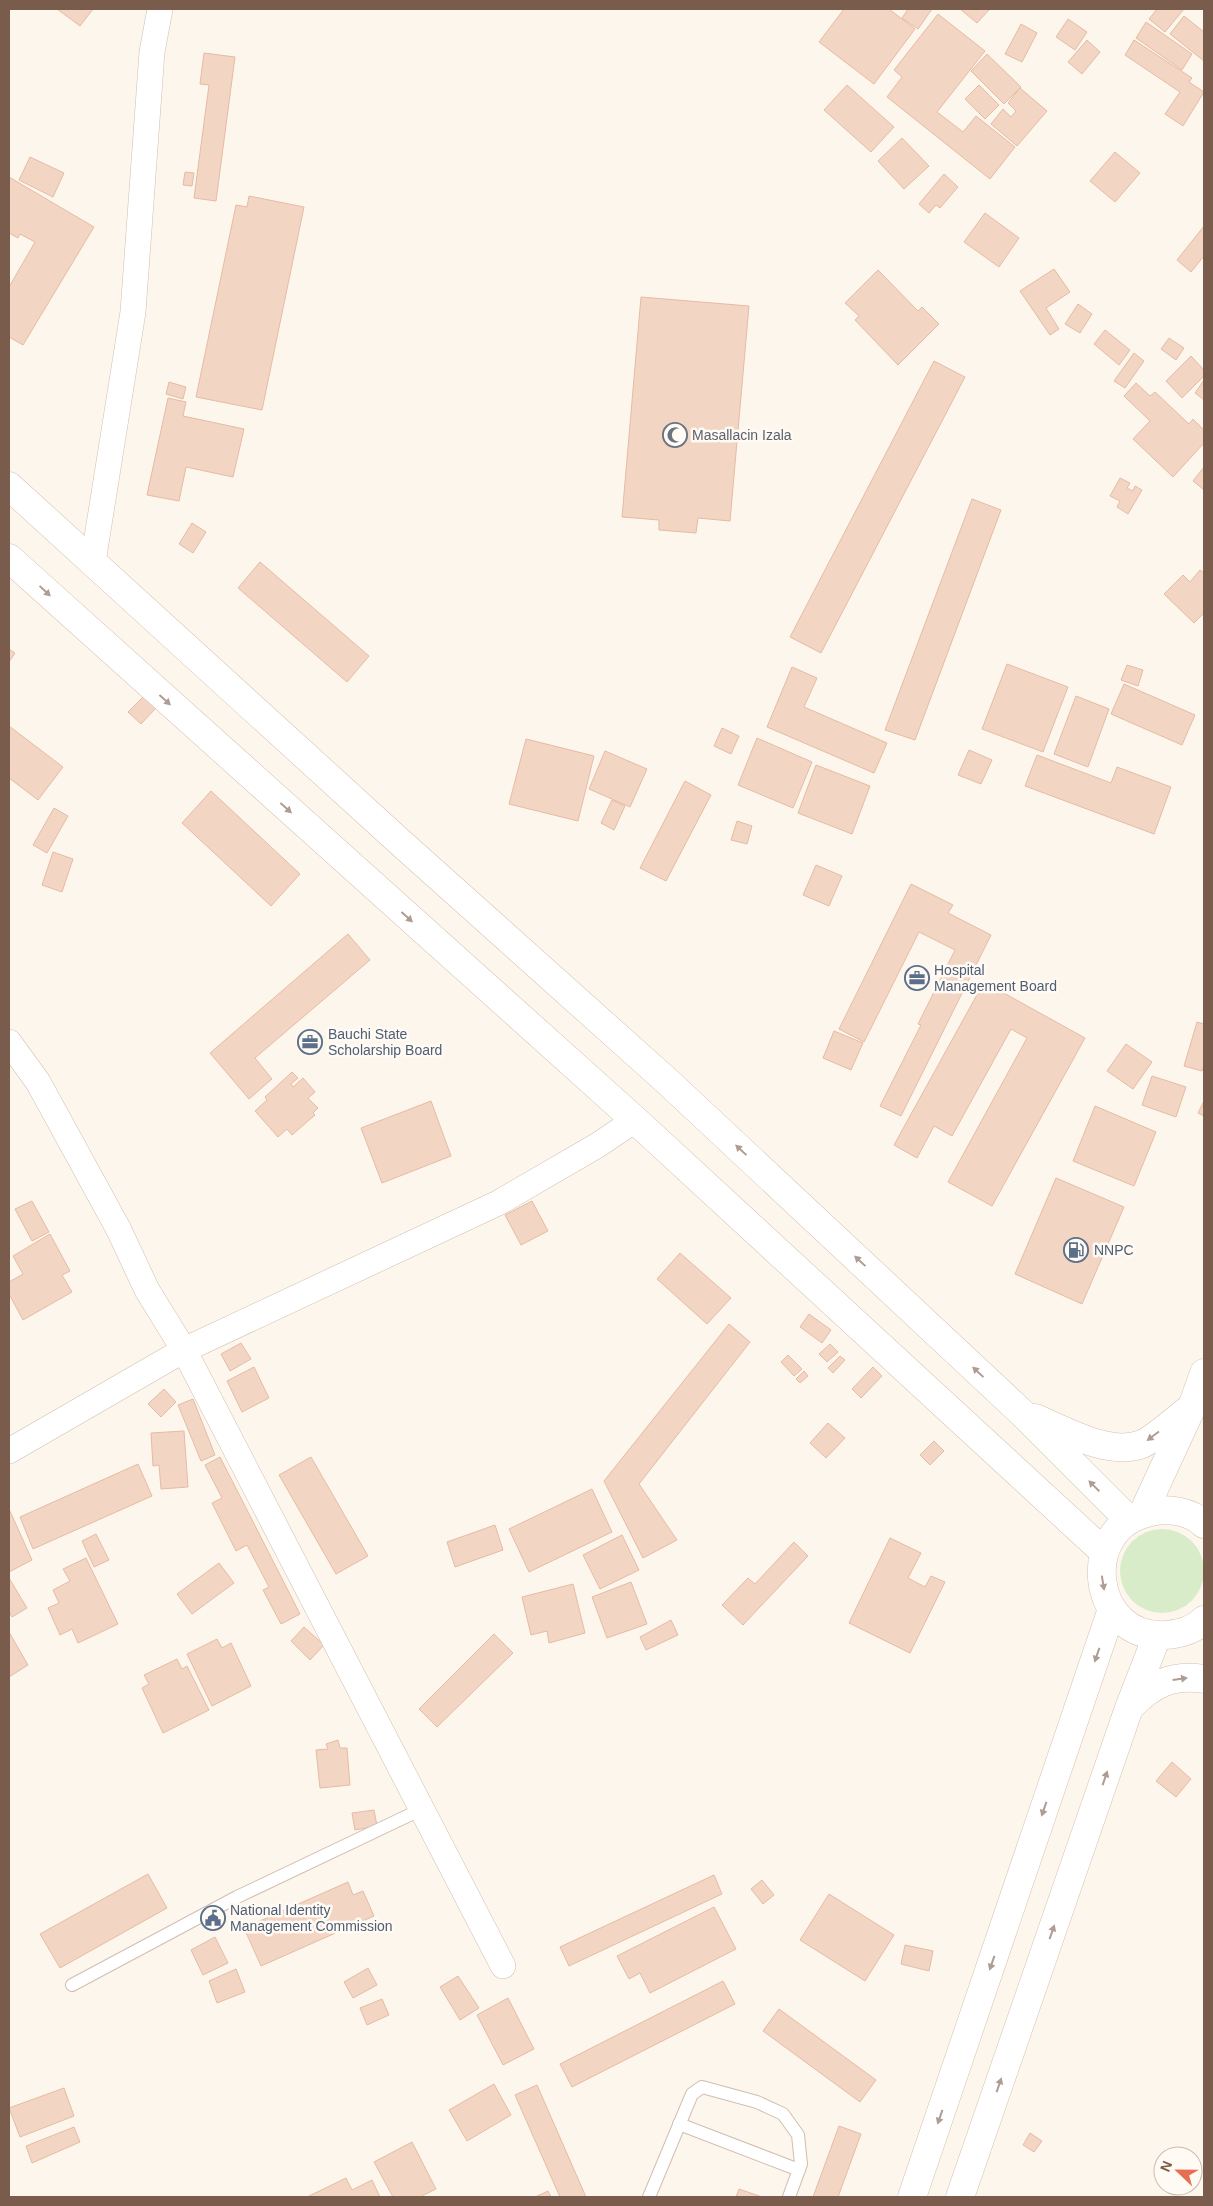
<svg xmlns="http://www.w3.org/2000/svg" width="1213" height="2206" viewBox="0 0 1213 2206" font-family="Helvetica,sans-serif">
<rect width="100%" height="100%" fill="#fdf6ec"/>
<circle fill="#d8ecc9" cx="1162" cy="1571" r="42"/>
<g fill="#f3d5c3" stroke="#e6bba3">
<path d="M57,9H93L80,26Z"/>
<path d="M844,9H889L915,29L874,84L819,42Z"/>
<path d="M908,9H932L918,29L902,18Z"/>
<path d="M960,9H987L989,10L977,23Z"/>
<path d="M1157,9H1184L1165,32L1149,19Z"/>
<path d="M938,14L985,51L937,112L963,132L976,116L1015,147L990,179L887,97L902,77L894,70Z"/>
<path d="M1184,16L1204,32V61L1170,34Z"/>
<path d="M1068,19L1087,32L1075,50L1056,37Z"/>
<path d="M1146,22L1192,54L1182,70L1136,38Z"/>
<path d="M1021,24L1037,33L1022,62L1005,54Z"/>
<path d="M1087,40L1100,52L1082,74L1068,62Z"/>
<path d="M1134,40L1192,78L1189,82L1204,92L1183,126L1165,114L1180,92L1125,55Z"/>
<path d="M204,53L235,57L216,201L194,198L209,85L200,84Z"/>
<path d="M987,54L1021,87L1004,104L971,71Z"/>
<path d="M847,85L894,127L871,152L824,110Z"/>
<path d="M979,85L999,105L985,119L965,99Z"/>
<path d="M1020,88L1047,111L1017,146L991,124L1003,109L1011,117L1016,111L1008,103Z"/>
<path d="M902,138L929,166L904,189L878,161Z"/>
<path d="M1115,152L1140,173L1115,202L1090,181Z"/>
<path d="M30,157L64,173L53,197L19,180Z"/>
<path d="M185,172L194,173L192,186L183,185Z"/>
<path d="M944,174L958,187L940,208L936,205L929,213L919,204Z"/>
<path d="M9,177L94,227L23,345L9,337V287L35,242L20,234L18,238L9,233Z"/>
<path d="M249,196L304,207L262,410L196,397L236,205L247,207Z"/>
<path d="M985,213L1019,238L999,267L964,242Z"/>
<path d="M1204,226V256L1191,272L1177,260Z"/>
<path d="M1054,269L1070,292L1046,308L1059,329L1050,335L1020,291Z"/>
<path d="M878,270L918,311L922,307L939,324L898,365L855,320L859,316L845,303Z"/>
<path d="M641,297L749,306L730,521L698,518L696,533L659,530V520L622,517Z"/>
<path d="M1078,304L1092,314L1080,333L1065,324Z"/>
<path d="M1105,330L1130,350L1119,365L1094,344Z"/>
<path d="M1169,338L1184,348L1176,360L1161,349Z"/>
<path d="M1134,353L1144,361L1125,388L1114,381Z"/>
<path d="M1191,356L1204,370V376L1182,398L1166,381Z"/>
<path d="M934,361L965,377L821,653L790,637Z"/>
<path d="M1204,380V400L1195,393Z"/>
<path d="M169,382L186,387L183,399L166,394Z"/>
<path d="M1136,383L1150,396L1155,392L1189,424L1193,419L1204,430V443L1173,477L1133,439L1150,421L1124,396Z"/>
<path d="M168,398L186,402L183,416L244,429L233,477L186,467L179,501L147,495Z"/>
<path d="M1204,467V490L1193,481Z"/>
<path d="M1120,478L1130,483L1127,488L1133,491L1135,486L1142,490L1128,514L1117,507L1120,501L1110,496Z"/>
<path d="M972,499L1001,510L915,740L885,730Z"/>
<path d="M192,523L206,532L193,553L179,544Z"/>
<path d="M260,562L369,656L347,682L238,588Z"/>
<path d="M1200,570L1204,573V613L1194,623L1164,594L1183,575L1190,582Z"/>
<path d="M9,649L15,653L9,662Z"/>
<path d="M1007,664L1068,687L1043,752L982,729Z"/>
<path d="M1127,665L1143,670L1138,686L1121,680Z"/>
<path d="M792,667L817,678L804,707L887,743L874,773L767,727Z"/>
<path d="M1124,684L1195,715L1182,745L1111,714Z"/>
<path d="M144,696L156,708L141,724L128,712Z"/>
<path d="M1076,696L1109,709L1088,767L1054,754Z"/>
<path d="M9,726L63,767L38,800L9,778Z"/>
<path d="M722,728L739,736L731,754L714,746Z"/>
<path d="M757,738L812,762L793,808L738,785Z"/>
<path d="M526,739L594,756L578,821L509,804Z"/>
<path d="M969,750L992,760L981,784L958,775Z"/>
<path d="M605,751L647,769L630,807L589,789Z"/>
<path d="M1037,755L1111,783L1117,767L1171,787L1154,834L1025,786Z"/>
<path d="M816,765L870,786L852,834L798,813Z"/>
<path d="M685,781L711,795L666,881L640,868Z"/>
<path d="M211,791L300,874L271,906L182,823Z"/>
<path d="M612,800L625,806L614,830L601,823Z"/>
<path d="M54,808L68,816L47,853L33,845Z"/>
<path d="M737,821L752,826L747,844L731,840Z"/>
<path d="M53,852L73,859L62,892L42,885Z"/>
<path d="M816,865L842,876L829,906L803,895Z"/>
<path d="M911,884L953,905L948,913L991,935L901,1116L880,1106L921,1025L918,1024L955,950L919,932L864,1042L839,1029Z"/>
<path d="M348,934L370,960L255,1058L272,1079L249,1099L210,1053Z"/>
<path d="M984,982L1085,1038L992,1206L948,1182L1027,1038L1011,1029L952,1136L934,1126L917,1158L894,1145Z"/>
<path d="M1197,1022L1204,1024V1065L1202,1071L1184,1066Z"/>
<path d="M834,1031L863,1043L851,1070L823,1058Z"/>
<path d="M1126,1044L1152,1062L1133,1089L1107,1071Z"/>
<path d="M292,1072L298,1078L291,1084L293,1087L303,1078L315,1092L308,1098L318,1108L313,1113L315,1115L292,1135L287,1129L278,1137L255,1111L267,1100L265,1097Z"/>
<path d="M1152,1076L1186,1087L1176,1117L1142,1105Z"/>
<path d="M431,1101L451,1156L382,1183L361,1128Z"/>
<path d="M1204,1101V1116L1198,1113Z"/>
<path d="M1095,1106L1156,1132L1134,1186L1073,1161Z"/>
<path d="M1056,1178L1124,1207L1082,1304L1015,1274Z"/>
<path d="M32,1201L49,1232L32,1241L15,1209Z"/>
<path d="M532,1201L548,1231L521,1245L505,1215Z"/>
<path d="M50,1234L70,1271L62,1275L72,1292L23,1320L9,1294V1282L23,1274L13,1256Z"/>
<path d="M680,1253L731,1298L707,1324L657,1279Z"/>
<path d="M809,1314L831,1330L822,1343L800,1327Z"/>
<path d="M729,1324L750,1342L639,1484L677,1540L643,1558L604,1481Z"/>
<path d="M241,1343L251,1359L230,1371L221,1354Z"/>
<path d="M830,1344L838,1352L827,1362L819,1354Z"/>
<path d="M788,1355L802,1369L794,1376L781,1362Z"/>
<path d="M840,1356L845,1360L833,1373L828,1368Z"/>
<path d="M254,1367L269,1398L242,1412L227,1381Z"/>
<path d="M873,1367L882,1376L861,1398L852,1389Z"/>
<path d="M804,1371L808,1376L800,1383L796,1379Z"/>
<path d="M164,1389L176,1402L161,1417L148,1404Z"/>
<path d="M193,1399L215,1455L201,1461L178,1405Z"/>
<path d="M828,1423L845,1438L826,1458L810,1443Z"/>
<path d="M184,1431L188,1487L161,1489L159,1465L153,1466L151,1433Z"/>
<path d="M934,1441L944,1451L930,1465L920,1455Z"/>
<path d="M220,1457L300,1614L281,1624L263,1590L269,1587L247,1545L236,1551L212,1503L222,1498L205,1465Z"/>
<path d="M311,1457L368,1556L336,1574L279,1475Z"/>
<path d="M138,1464L152,1496L33,1549L20,1517Z"/>
<path d="M592,1489L612,1532L529,1572L509,1529Z"/>
<path d="M9,1509L32,1560L9,1572Z"/>
<path d="M495,1525L503,1550L455,1567L447,1542Z"/>
<path d="M96,1534L109,1560L94,1567L82,1541Z"/>
<path d="M622,1535L639,1570L600,1589L583,1555Z"/>
<path d="M890,1538L921,1553L908,1578L925,1587L931,1576L945,1582L910,1653L849,1623Z"/>
<path d="M794,1542L808,1556L743,1625L722,1605L748,1578L755,1584Z"/>
<path d="M86,1558L118,1624L78,1643L72,1629L60,1635L48,1608L59,1603L53,1590L70,1581L63,1569Z"/>
<path d="M219,1563L234,1583L192,1614L177,1594Z"/>
<path d="M9,1578L27,1608L12,1617L9,1612Z"/>
<path d="M631,1582L647,1624L607,1638L592,1597Z"/>
<path d="M573,1584L585,1633L549,1643L547,1631L531,1635L522,1597Z"/>
<path d="M671,1620L678,1635L646,1650L640,1637Z"/>
<path d="M304,1627L324,1645L310,1660L291,1641Z"/>
<path d="M9,1632L28,1665L9,1677Z"/>
<path d="M494,1634L513,1653L437,1727L419,1709Z"/>
<path d="M217,1639L222,1648L231,1643L251,1686L212,1706L187,1654Z"/>
<path d="M177,1659L182,1669L187,1666L209,1710L163,1733L142,1688L149,1684L144,1675Z"/>
<path d="M338,1740L340,1748H347L350,1785L320,1788L316,1750L328,1749L326,1744Z"/>
<path d="M1172,1762L1191,1779L1176,1797L1156,1781Z"/>
<path d="M374,1810L377,1826L355,1830L352,1813Z"/>
<path d="M148,1874L167,1908L60,1968L40,1934Z"/>
<path d="M714,1875L722,1894L569,1966L560,1947Z"/>
<path d="M762,1880L774,1895L763,1904L751,1889Z"/>
<path d="M348,1882L353,1895L363,1891L374,1916L261,1966L244,1928Z"/>
<path d="M829,1894L894,1935L865,1981L800,1940Z"/>
<path d="M714,1907L736,1949L650,1993L640,1973L629,1979L617,1956Z"/>
<path d="M215,1937L228,1963L203,1975L191,1950Z"/>
<path d="M905,1945L933,1951L929,1971L901,1964Z"/>
<path d="M368,1968L377,1985L353,1998L344,1982Z"/>
<path d="M236,1969L245,1992L217,2003L209,1981Z"/>
<path d="M458,1976L479,2008L460,2020L440,1987Z"/>
<path d="M723,1981L735,2004L572,2087L560,2064Z"/>
<path d="M508,1998L534,2049L503,2065L477,2015Z"/>
<path d="M382,1999L389,2015L367,2025L360,2008Z"/>
<path d="M779,2009L876,2080L860,2102L763,2031Z"/>
<path d="M494,2084L511,2115L467,2141L449,2110Z"/>
<path d="M537,2085L586,2197H560L515,2095Z"/>
<path d="M64,2088L74,2116L20,2137L9,2108Z"/>
<path d="M839,2126L861,2134L838,2197H813Z"/>
<path d="M74,2127L80,2142L32,2163L26,2146Z"/>
<path d="M1030,2133L1042,2141L1034,2152L1023,2145Z"/>
<path d="M412,2142L436,2189L420,2197H393L374,2162Z"/>
<path d="M346,2178L352,2190L372,2180L380,2197H307Z"/>
<path d="M739,2189L762,2197H736Z"/>
<path d="M548,2191L551,2197H535Z"/>
</g>
<g fill="none" stroke-linecap="round" stroke-linejoin="round">
<defs>
<g id="lane">
<path d="M72,1985L237,1897L422,1809"/>
<path d="M679,2124L799,2170"/>
<path d="M649,2197L692,2094L702,2087L757,2102L783,2114L798,2135L801,2164L789,2197"/>
</g>
<g id="street">
<path d="M93,562L133,312L152,52L160,9"/>
<path d="M9,1042L38,1082L119,1230L147,1290L184,1350L503,1966"/>
<path d="M9,1451L184,1350L498,1203L598,1145L635,1120"/>
</g>
<g id="secondary">
<path d="M9,486L401,843L668,1082L1021,1412L1129,1520"/>
<path d="M9,558L635,1120L1104,1552"/>
<path d="M1035,1418C1064,1430 1110,1457 1142,1444C1153,1440 1181,1415 1192,1407"/>
<path d="M1143,1513L1192,1407L1204,1373"/>
<path d="M1204,1524C1190,1511 1169,1508 1151,1512C1077,1526 1090,1640 1166,1635C1180,1634 1194,1630 1204,1620"/>
<path d="M1130,1707C1152,1684 1172,1674 1204,1679"/>
<path d="M912,2197L1112,1609"/>
<path d="M960,2197L1129,1708L1157,1636"/>
</g>
</defs>
<use href="#lane" stroke="#d1beb0" stroke-width="14"/>
<use href="#street" stroke="#d1beb0" stroke-width="26"/>
<use href="#secondary" stroke="#d6c0b0" stroke-width="29"/>
<use href="#lane" stroke="#fff" stroke-width="12"/>
<use href="#street" stroke="#fff" stroke-width="25"/>
<use href="#secondary" stroke="#fff" stroke-width="28"/>
</g>
<defs><path id="oneway-solid" d="M-6-.8H1V-3.2L6.5 0L1 3.2V.8H-6Z" transform="scale(1.25)"/></defs>
<g fill="#af9d94">
<use href="#oneway-solid" transform="translate(45 591) rotate(43)"/>
<use href="#oneway-solid" transform="translate(165 700) rotate(42)"/>
<use href="#oneway-solid" transform="translate(286 808) rotate(42)"/>
<use href="#oneway-solid" transform="translate(407 917) rotate(42)"/>
<use href="#oneway-solid" transform="translate(741 1150) rotate(-137)"/>
<use href="#oneway-solid" transform="translate(860 1261) rotate(-137)"/>
<use href="#oneway-solid" transform="translate(978 1372) rotate(-137)"/>
<use href="#oneway-solid" transform="translate(1153 1436) rotate(143)"/>
<use href="#oneway-solid" transform="translate(1094 1486) rotate(-135)"/>
<use href="#oneway-solid" transform="translate(1103 1583) rotate(81)"/>
<use href="#oneway-solid" transform="translate(1097 1655) rotate(109)"/>
<use href="#oneway-solid" transform="translate(1180 1679) rotate(-8)"/>
<use href="#oneway-solid" transform="translate(1105 1778) rotate(-71)"/>
<use href="#oneway-solid" transform="translate(1044 1809) rotate(109)"/>
<use href="#oneway-solid" transform="translate(1052 1932) rotate(-71)"/>
<use href="#oneway-solid" transform="translate(992 1963) rotate(109)"/>
<use href="#oneway-solid" transform="translate(999 2085) rotate(-71)"/>
<use href="#oneway-solid" transform="translate(940 2117) rotate(109)"/>
</g>
<defs>
<symbol id="mosque-ring" viewBox="-11 -11 22 22"><circle r="9.5" fill="#fffaf3" stroke="#6b7280" stroke-width="1.5"/><path d="M3.5-4.9A6 6 0 1 0 3.5 4.9A5 5 0 1 1 3.5-4.9Z" fill="#6b7280"/></symbol>
<symbol id="office-ring" viewBox="-11 -11 22 22"><circle r="9.5" fill="#fffaf3" stroke="#5c6f8a" stroke-width="1.5"/><path d="M-6-3h4V-5.5h4V-3h4V5H-6ZM-1-4.5V-3h2v-1.5ZM-6 0V1H6V0Z" fill="#5c6f8a"/></symbol>
<symbol id="fuel-ring" viewBox="-11 -11 22 22"><circle r="9.5" fill="#fffaf3" stroke="#5c6f8a" stroke-width="1.5"/><path d="M-5.5-6h7V0h2V4h1.3V-2.5L3-4.5l.8-.8L6-3V5H2.5V1h-1V6h-7ZM-4.2-4.7v3.2H.2V-4.7Z" fill="#5c6f8a"/></symbol>
<symbol id="civic-ring" viewBox="-11 -11 22 22"><circle r="9.5" fill="#fffaf3" stroke="#5c6f8a" stroke-width="1.5"/><path d="M-.6-6.5H3V-4.5H.6V-3L4-1V1h2V6H-6V1h2V-1L-.6-3ZM-1.2 2.5V6h2.4V2.5Z" fill="#5c6f8a"/></symbol>
</defs>
<g fill-rule="evenodd">
<use href="#mosque-ring" x="661" y="421" width="28" height="28"/>
<use href="#office-ring" x="903" y="964" width="28" height="28"/>
<use href="#office-ring" x="296" y="1028" width="28" height="28"/>
<use href="#fuel-ring" x="1062" y="1236" width="28" height="28"/>
<use href="#civic-ring" x="199" y="1904" width="28" height="28"/>
</g>
<g text-anchor="middle" stroke-width="5" stroke-linejoin="round" paint-order="stroke">
<g font-size="14" fill="#5b616d" stroke="#fffaf3" text-anchor="start">
<text x="692" y="440">Masallacin Izala</text>
</g>
<g font-size="14" fill="#4e5e75" stroke="#fffaf3" text-anchor="start">
<text x="934" y="975">Hospital<tspan x="934" dy="16">Management Board</tspan></text>
<text x="328" y="1039">Bauchi State<tspan x="328" dy="16">Scholarship Board</tspan></text>
<text x="1094" y="1255">NNPC</text>
<text x="230" y="1915">National Identity<tspan x="230" dy="16">Management Commission</tspan></text>
</g>
</g>
<rect width="1213" height="2206" fill="none" stroke="#7a5c4d" stroke-width="20"/>
<g transform="translate(1178 2171) rotate(292)"><circle r="24" fill="#fffaf3" stroke="#cabbb1"/>
<path d="M0-4L9 19L0 12L-9 19Z" fill="#e76f51"/>
<text y="-8" font-size="14" font-weight="bold" text-anchor="middle" fill="#7a5c4d">N</text>
</g>
</svg>
